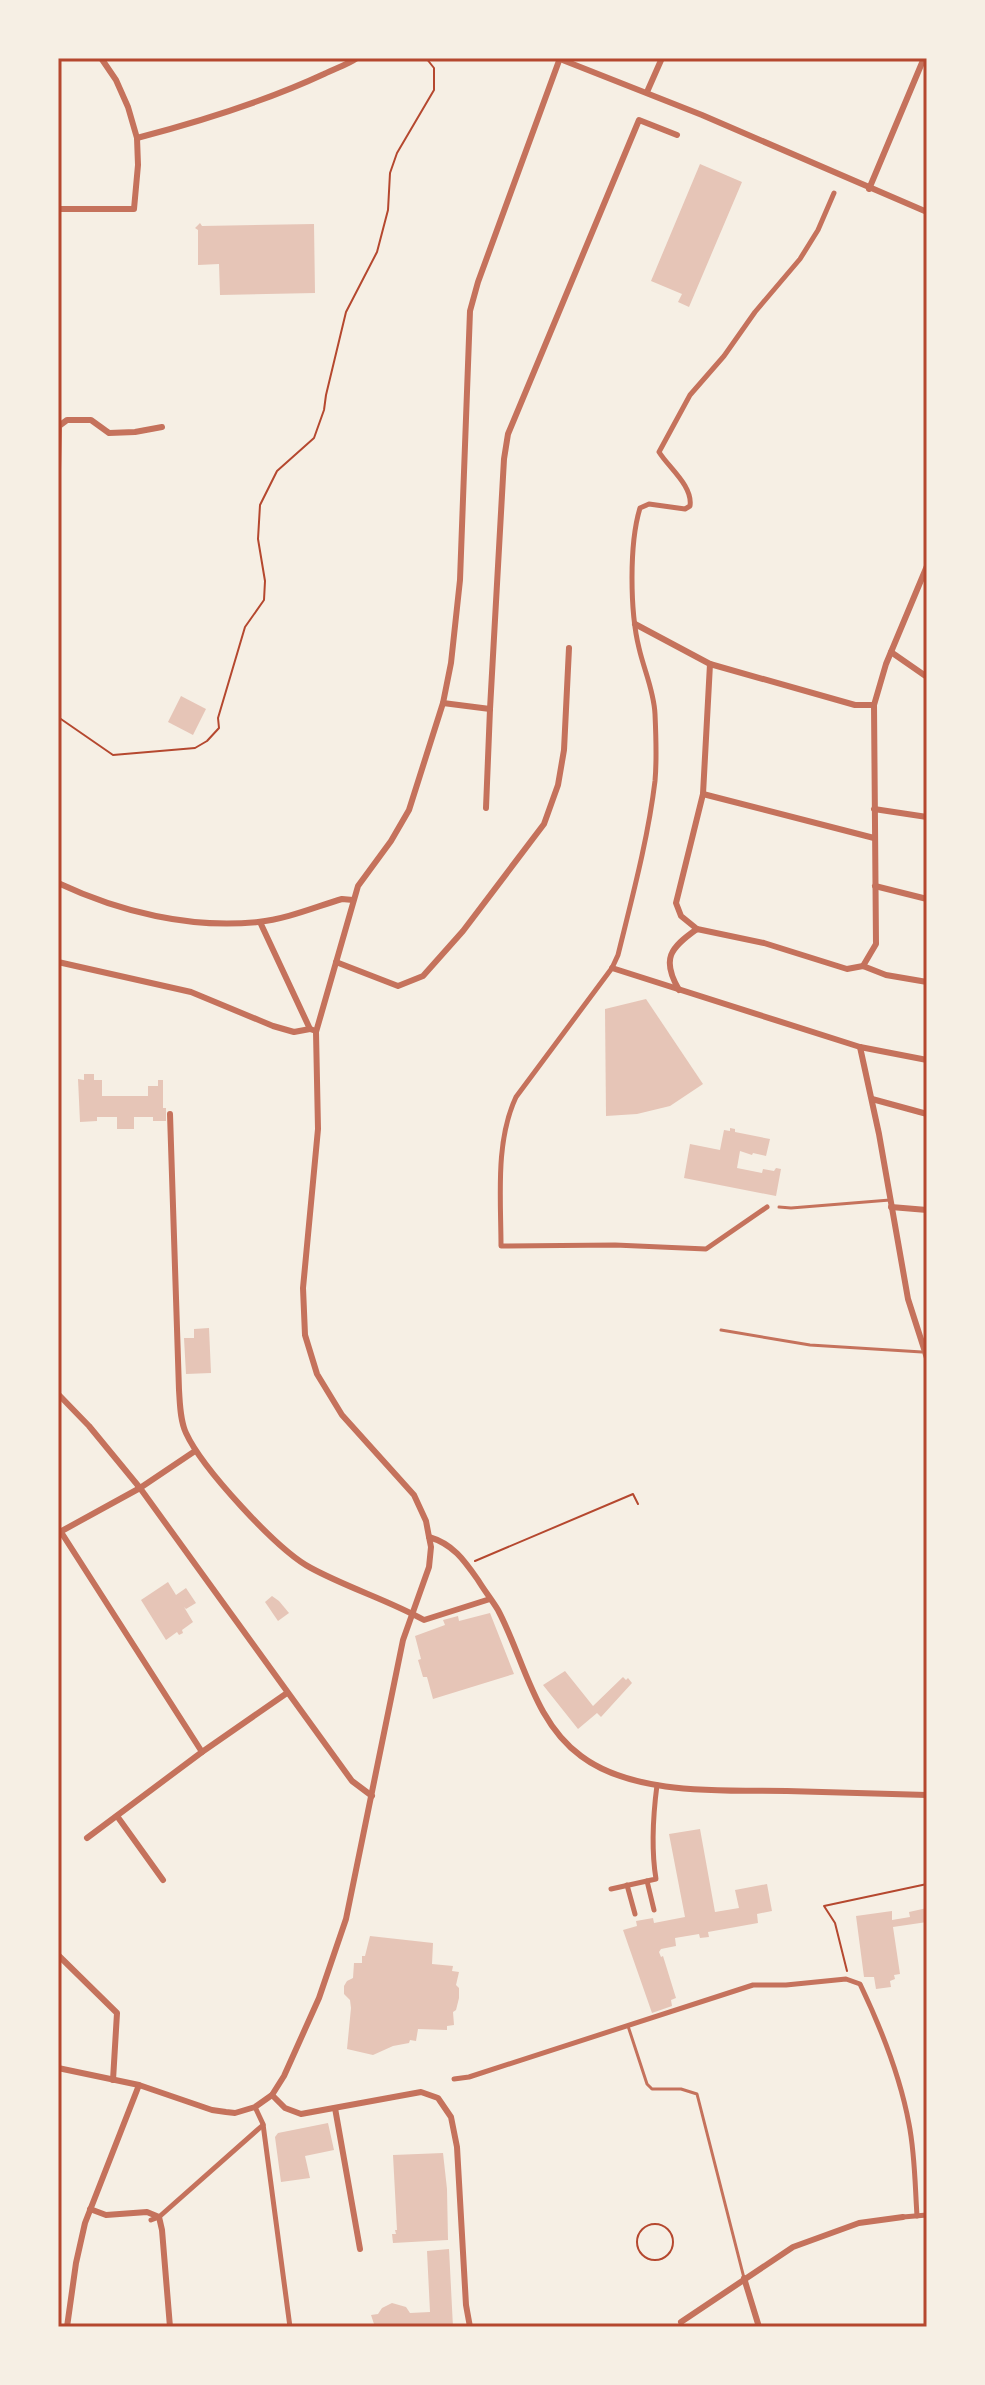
<svg xmlns="http://www.w3.org/2000/svg" width="985" height="2385" viewBox="0 0 985 2385" font-family="'Golos Text',sans-serif">
<rect width="100%" height="100%" fill="#f6efe4"/>
<g fill="#e6c5b7">
<path d="M700,164L742,182L689,307L678,302L682,294L651,281Z"/>
<path d="M200,223L202,226L314,224L315,293L220,295L219,264L198,265V230L195,228Z"/>
<path d="M181,696L206,709L193,735L168,722Z"/>
<path d="M646,999L703,1084L670,1106L637,1114L606,1116L605,1009Z"/>
<path d="M84,1074H94V1080H102V1096H148V1086H158V1080H163V1108H166V1121H153V1117H134V1129H117V1117H97V1121L80,1122L78,1079L84,1080Z"/>
<path d="M730,1128L735,1129V1132L770,1139L766,1156L753,1153L752,1155L740,1151L737,1168L762,1173L763,1169L774,1171L776,1168L781,1169L776,1196L684,1178L690,1144L720,1150L724,1130L730,1131Z"/>
<path d="M209,1328L211,1373L186,1374L184,1338H194V1329Z"/>
<path d="M168,1582L176,1595L186,1588L196,1603L186,1609L184,1607L193,1622L182,1630L183,1633L179,1635L177,1632L166,1640L141,1600Z"/>
<path d="M272,1596L279,1601L289,1613L278,1621L265,1602Z"/>
<path d="M490,1613L514,1674L433,1699L427,1677H423L418,1660L421,1659L415,1636L445,1625L443,1620L458,1616L459,1621Z"/>
<path d="M565,1671L593,1706L623,1677L626,1680L628,1678L632,1683L601,1717L597,1713L578,1729L543,1685Z"/>
<path d="M700,1829L715,1912L739,1908L735,1890L767,1884L772,1911L757,1914L758,1923L708,1932L709,1937L700,1938L699,1934L675,1938L676,1946L661,1949L659,1952L661,1957L663,1956L676,1998L671,2000L672,2006L652,2013L623,1930L637,1926L636,1921L653,1918L654,1923L685,1917L669,1834Z"/>
<path d="M927,1908V1922L893,1927L900,1974L894,1975L895,1979L890,1981L891,1987L876,1989L874,1977H864L856,1916L892,1911V1920L910,1917L909,1912Z"/>
<path d="M370,1936L433,1943L432,1964L453,1966L452,1971L459,1972L456,1985L459,1988V1998L456,2010L453,2012L454,2025L447,2026V2030L418,2029L416,2041L410,2040L409,2043L393,2046L373,2055L347,2049L351,2008L350,2000L344,1994V1986L347,1981L353,1978L354,1963H362V1956H365Z"/>
<path d="M328,2123L334,2150L305,2156L310,2178L281,2182L275,2137L278,2133Z"/>
<path d="M443,2153L447,2189L448,2240L393,2243L392,2234H396L395,2230H397L393,2155Z"/>
<path d="M449,2249L453,2327H375L371,2315L378,2314L382,2308L392,2303L406,2307L410,2313L430,2312L427,2251Z"/>
</g>
<g fill="none" stroke-linecap="round" stroke-linejoin="round">
<g stroke="#b5482f" stroke-width="2">
<path d="M58,717L113,755L195,748L207,741L219,728L218,718L245,627L264,600L265,581L258,539L260,505L277,471L314,438L324,410L326,395L346,312L377,252L388,210L390,173L397,153L434,90V68L426,58"/>
<path d="M475,1561L633,1494L638,1504"/>
<path d="M847,1971L835,1923L824,1906L927,1884"/>
<circle cx="655" cy="2242" r="18"/>
</g>
<g stroke="#c5725c" stroke-width="3">
<path d="M779,1207L791,1208L890,1200"/>
<path d="M721,1330L810,1345L922,1352"/>
<path d="M628,2026L647,2084L652,2089H681L697,2094L744,2278"/>
</g>
<g stroke="#c5725c" stroke-width="5">
<path d="M767,1207L706,1249L615,1245L501,1246C501,1198 495,1142 516,1097L612,968L618,955C632,898 648,839 655,781C657,759 656,736 655,714C654,691 644,670 639,648C630,612 629,544 640,508L649,504L685,509L690,506C693,486 669,468 659,452L690,395L724,356L755,312L800,259L818,230L834,193"/>
<path d="M647,1881L654,1910"/>
<path d="M627,1885L635,1914"/>
<path d="M611,1889L656,1879C651,1849 653,1816 657,1785"/>
<path d="M454,2079L469,2077L753,1985H786L846,1979L860,1984C881,2028 900,2075 909,2124C915,2154 915,2186 917,2216"/>
<path d="M255,2107L263,2124L290,2327"/>
<path d="M903,2217L927,2215"/>
<path d="M151,2220L159,2217L263,2125"/>
</g>
<g stroke="#c5725c" stroke-width="6">
<path d="M560,59L702,115L927,212"/>
<path d="M647,92L662,58"/>
<path d="M137,138C202,121 264,102 324,74C336,68 347,65 357,58"/>
<path d="M869,189L924,58"/>
<path d="M58,209H134L138,165L137,138L128,107L116,80L101,58"/>
<path d="M58,470L59,426L67,420H91L109,433L135,432L162,427"/>
<path d="M635,624L710,664L855,705H874"/>
<path d="M891,652L927,677"/>
<path d="M443,703L490,709L486,808"/>
<path d="M490,709L504,459L508,434L639,120L677,135"/>
<path d="M703,794L874,838"/>
<path d="M874,809L927,817"/>
<path d="M58,883C120,912 190,929 258,922C287,919 315,907 342,899L353,900"/>
<path d="M875,886L927,899"/>
<path d="M260,922L310,1029L313,1030"/>
<path d="M697,929L681,916L676,903L703,794L710,664"/>
<path d="M58,962L191,992L273,1026L294,1032L310,1029"/>
<path d="M336,962L398,986L423,976L463,931L544,824L558,785L564,750L569,648"/>
<path d="M863,966L876,944L874,705L886,664L927,566"/>
<path d="M612,968L860,1047L927,1060"/>
<path d="M679,990C661,959 670,948 697,929L764,943L847,969L863,966L886,975L927,982"/>
<path d="M860,1047L879,1134L908,1299L927,1358"/>
<path d="M872,1099L927,1114"/>
<path d="M170,1114L179,1390C180,1404 180,1420 186,1433C202,1468 277,1550 311,1568C348,1588 388,1600 424,1620L490,1599"/>
<path d="M891,1207L927,1210"/>
<path d="M58,1394L89,1426L140,1488L352,1781L372,1796"/>
<path d="M61,1532L202,1752"/>
<path d="M58,1533L140,1488L195,1451"/>
<path d="M429,1537C453,1544 464,1560 478,1580C484,1590 492,1600 498,1610C524,1659 534,1722 581,1756C634,1796 724,1790 787,1791C834,1792 880,1794 927,1795"/>
<path d="M117,1816L163,1880"/>
<path d="M87,1838L202,1752L287,1693"/>
<path d="M58,1955L117,2013L113,2080"/>
<path d="M58,2068L139,2085L212,2110L226,2112L235,2113L255,2107L272,2095L284,2076L319,1998L346,1919L403,1640L429,1567L431,1547L429,1537L426,1521L414,1495L342,1415L317,1374L305,1335L303,1288L318,1129L316,1032L358,886L391,841L409,810L443,703L451,663L460,580L470,311L478,282L560,58"/>
<path d="M272,2095L285,2108L301,2114L421,2092L438,2098L451,2117L457,2147L466,2305L470,2327"/>
<path d="M335,2108L360,2249"/>
<path d="M90,2209L106,2215L147,2212L159,2217L162,2230L170,2327"/>
<path d="M744,2278L759,2327"/>
<path d="M681,2322L793,2247L859,2223L903,2217"/>
<path d="M67,2327L76,2263L85,2223L139,2085"/>
</g>
</g>
<rect width="985" height="2385" fill="none" stroke="#f6efe4" stroke-width="120"/>
<rect x="60" y="60" width="865" height="2265" fill="none" stroke="#b5482f" stroke-width="3"/>
</svg>
